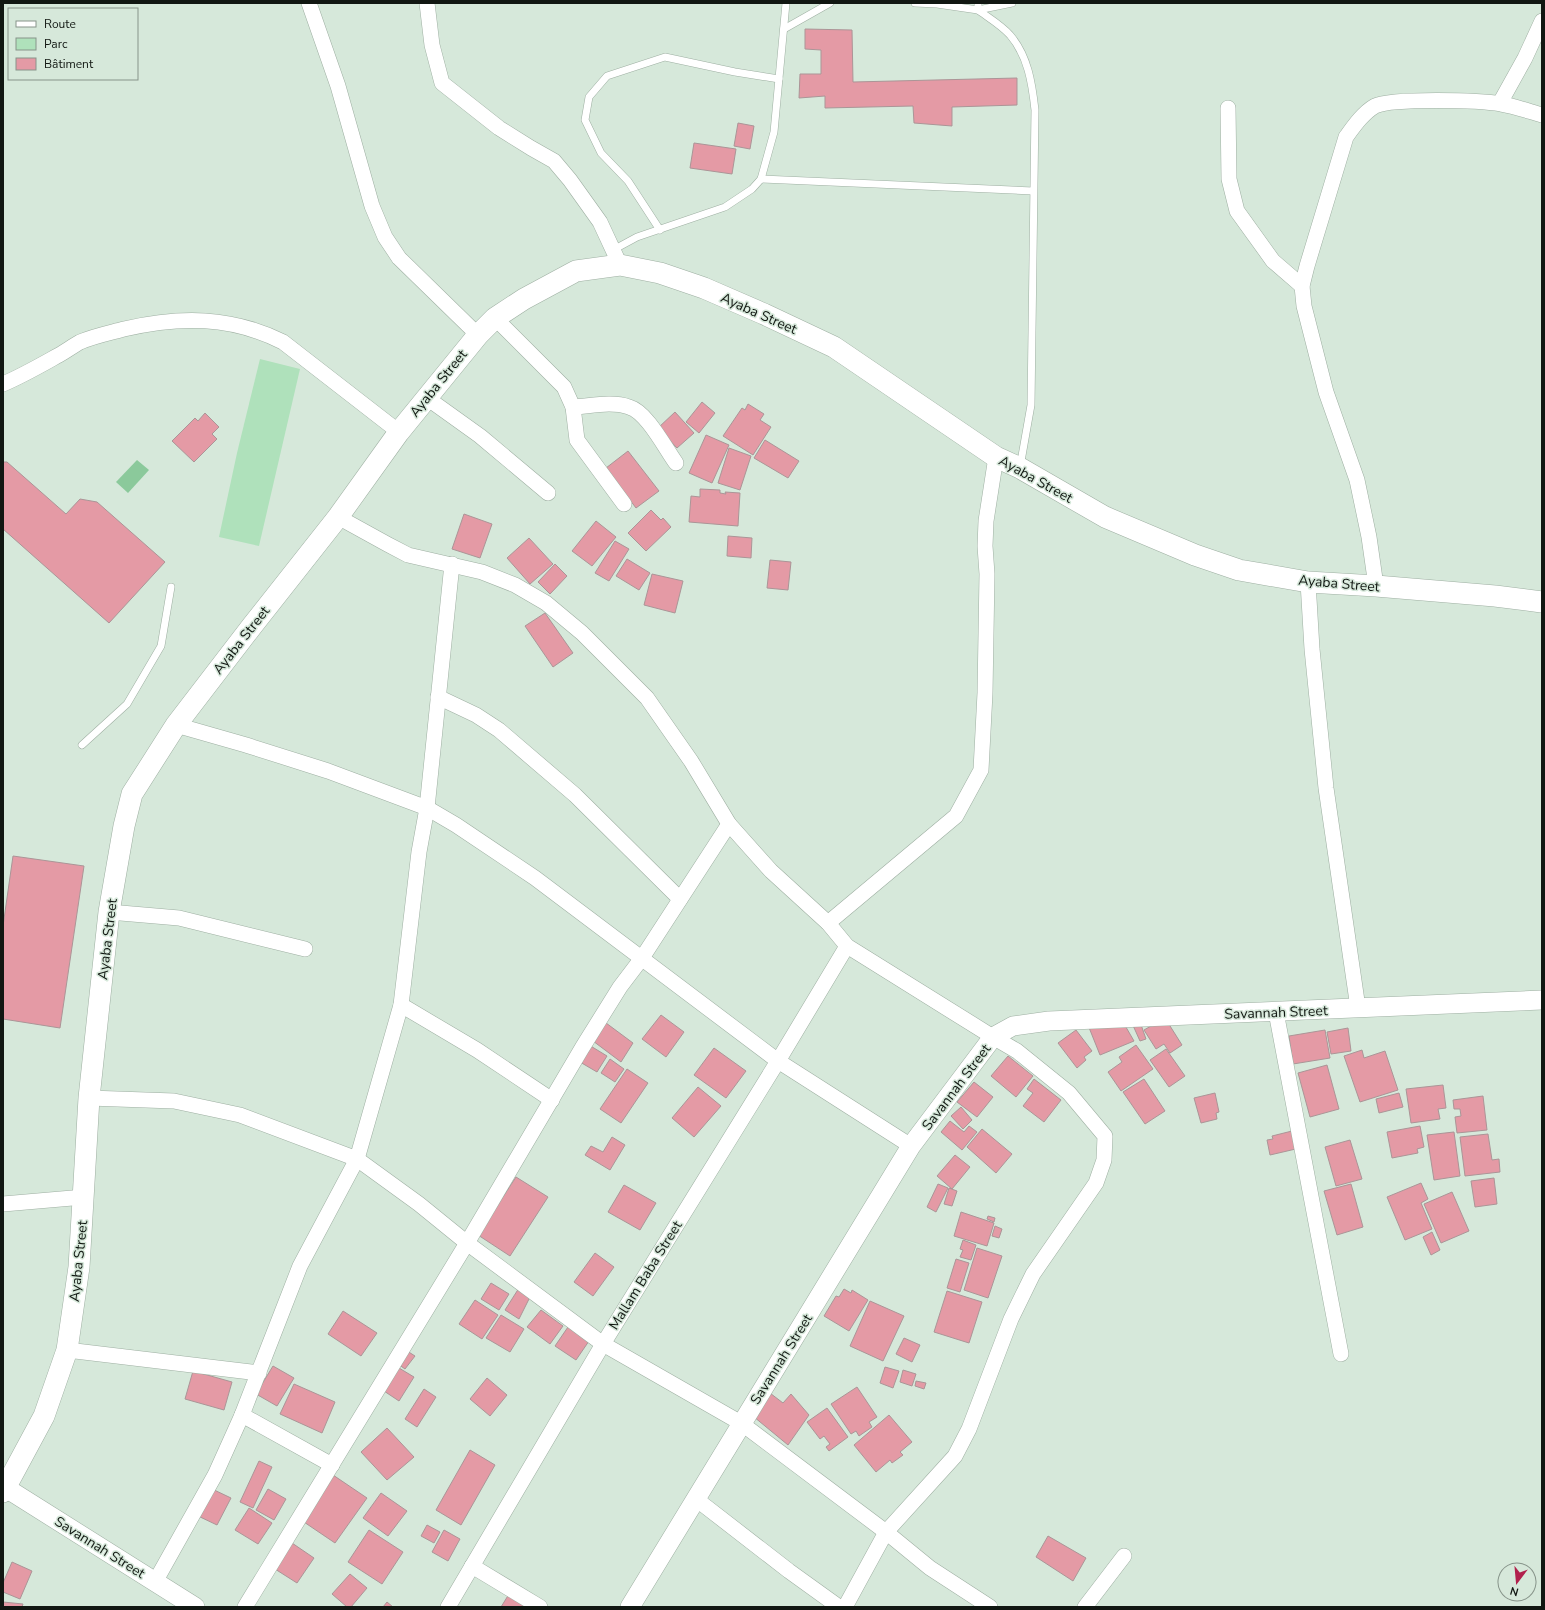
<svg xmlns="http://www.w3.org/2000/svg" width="1545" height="1610" viewBox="0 0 1545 1610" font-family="'Nunito Sans',sans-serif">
<rect width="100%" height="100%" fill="#d6e8da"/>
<path fill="#afe1bb" d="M260,359L300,369L259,546L219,537L237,453Z"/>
<path fill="#8bc99b" d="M137,460L149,470L128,493L116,482Z"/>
<g fill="#e49aa5" stroke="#ab9597">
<path d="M805,29L852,30L853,82L1017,78V105L952,107V126L914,123L913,106L825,108V96L799,98L800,74H821V50L805,49Z"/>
<path d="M738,123L754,126L750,149L734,146Z"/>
<path d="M694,143L736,149L732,174L690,168Z"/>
<path d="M702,402L715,413L699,433L686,422Z"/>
<path d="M748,404L764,414L760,420L771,427L753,455L723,436L742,408L745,410Z"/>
<path d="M675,412L694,433L677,448L658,428Z"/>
<path d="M205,413L219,427L212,434L217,439L194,462L172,441L195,418L198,421Z"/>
<path d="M706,435L729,445L712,483L689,473Z"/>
<path d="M765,440L799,461L788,478L754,458Z"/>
<path d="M729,448L751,456L740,490L718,483Z"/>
<path d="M628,451L659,491L636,508L606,468Z"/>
<path d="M3,462H7L66,514L80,499L97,502L165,562L109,623L3,529Z"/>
<path d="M700,489L720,490V493L726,494L725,492L740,493L738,526L689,522L691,496L700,497Z"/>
<path d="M651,510L661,520L663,518L671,527L646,551L628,533Z"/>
<path d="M464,514L492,524L480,558L452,549Z"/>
<path d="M596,521L616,537L592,566L572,551Z"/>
<path d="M728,536L752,538L751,558L727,556Z"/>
<path d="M529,538L553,564L530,584L507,558Z"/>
<path d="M615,541L629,549L609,581L595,573Z"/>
<path d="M627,559L650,573L639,590L616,576Z"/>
<path d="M770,560L791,562L788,590L767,588Z"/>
<path d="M555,564L567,576L550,594L538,582Z"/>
<path d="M652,574L683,581L675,613L644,605Z"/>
<path d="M545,613L573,653L553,667L525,626Z"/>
<path d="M13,856L84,866L60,1028L3,1019V926Z"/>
<path d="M661,1015L684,1032L666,1057L642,1039Z"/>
<path d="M1165,1018L1182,1045L1170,1053L1164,1044L1156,1049L1144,1030Z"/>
<path d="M1139,1019L1146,1039L1140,1041L1131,1021Z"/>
<path d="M602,1020L633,1043L621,1062L589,1038Z"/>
<path d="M1123,1022L1134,1041L1100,1055L1088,1025Z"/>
<path d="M1348,1028L1351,1051L1331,1054L1327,1032Z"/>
<path d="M1076,1030L1092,1051L1084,1057L1086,1060L1077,1068L1058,1043Z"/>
<path d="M1325,1030L1330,1058L1293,1064L1289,1036Z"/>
<path d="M589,1045L607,1056L597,1072L580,1062Z"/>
<path d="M1136,1045L1153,1069L1121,1091L1108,1072L1122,1062L1119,1057Z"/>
<path d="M714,1048L746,1071L726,1098L694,1075Z"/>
<path d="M1166,1049L1185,1076L1169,1087L1150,1060Z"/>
<path d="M1362,1050L1364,1058L1385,1051L1398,1090L1360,1102L1344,1056Z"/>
<path d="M1008,1056L1033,1076L1016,1097L991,1076Z"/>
<path d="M610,1059L624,1069L615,1082L601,1073Z"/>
<path d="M1327,1065L1339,1109L1310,1117L1298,1073Z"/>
<path d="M627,1069L648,1083L621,1123L600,1109Z"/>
<path d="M1034,1079L1061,1100L1044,1122L1023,1106L1033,1093L1027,1089Z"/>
<path d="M1144,1079L1165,1111L1145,1124L1123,1092Z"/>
<path d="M974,1082L993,1097L977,1117L957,1102Z"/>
<path d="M1443,1085L1446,1108L1438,1109L1440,1119L1411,1123L1406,1089Z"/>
<path d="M698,1087L721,1106L694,1137L672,1118Z"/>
<path d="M1215,1093L1219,1112L1216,1113L1217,1119L1201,1123L1194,1098Z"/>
<path d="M1399,1093L1403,1107L1379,1113L1376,1099Z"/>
<path d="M1483,1096L1487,1130L1457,1133L1455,1117L1461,1116L1460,1109H1454L1453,1100Z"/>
<path d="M961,1107L972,1120L963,1129L951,1116Z"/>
<path d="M950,1121L964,1132L969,1126L977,1132L962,1150L941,1132Z"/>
<path d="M1420,1126L1424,1147L1417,1149L1418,1153L1392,1158L1387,1132Z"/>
<path d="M982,1129L1012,1154L996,1173L967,1147Z"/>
<path d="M1296,1130L1300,1148L1270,1155L1267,1140L1273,1139L1272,1136Z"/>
<path d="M1454,1132L1460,1176L1434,1180L1427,1135Z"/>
<path d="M1488,1134L1492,1160L1499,1159L1500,1172L1465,1176L1460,1137Z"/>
<path d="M612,1137L625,1145L610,1170L585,1155L591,1146L603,1152Z"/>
<path d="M1350,1140L1362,1179L1336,1186L1325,1147Z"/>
<path d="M955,1155L970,1167L952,1189L937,1176Z"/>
<path d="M516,1177L548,1197L510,1256L478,1235Z"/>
<path d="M1494,1178L1497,1204L1475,1207L1471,1181Z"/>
<path d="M1421,1183L1428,1199L1421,1203L1432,1229L1405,1240L1387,1197Z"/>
<path d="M938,1184L948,1188L936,1212L927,1207Z"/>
<path d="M1351,1184L1363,1227L1337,1235L1324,1191Z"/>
<path d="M624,1185L656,1203L640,1230L608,1212Z"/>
<path d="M949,1188L957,1191L952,1206L944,1204Z"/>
<path d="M1452,1192L1469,1231L1441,1243L1424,1204Z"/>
<path d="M961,1212L994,1223L987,1246L954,1236Z"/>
<path d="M988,1216L995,1218L994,1222L987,1219Z"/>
<path d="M995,1226L1002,1229L999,1238L992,1236Z"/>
<path d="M1432,1232L1440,1250L1431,1255L1423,1237Z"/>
<path d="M963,1240L976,1245L971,1260L960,1257L963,1250L960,1249Z"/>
<path d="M977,1248L1002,1256L988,1298L964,1290Z"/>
<path d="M595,1253L614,1267L593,1296L574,1282Z"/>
<path d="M956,1259L969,1263L960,1292L947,1288Z"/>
<path d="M491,1283L509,1294L499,1310L481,1299Z"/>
<path d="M519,1288L531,1295L519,1319L505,1310Z"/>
<path d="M844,1289L851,1293L852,1290L868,1300L849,1331L824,1316L836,1296L839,1297Z"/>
<path d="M947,1291L982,1302L969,1343L934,1332Z"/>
<path d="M475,1300L498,1315L482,1339L459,1324Z"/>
<path d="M870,1301L904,1316L883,1361L850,1346Z"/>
<path d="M541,1310L563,1326L550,1344L527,1327Z"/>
<path d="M343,1311L377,1333L361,1356L328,1334Z"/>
<path d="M501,1315L524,1329L510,1352L486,1338Z"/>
<path d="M568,1327L589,1341L576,1360L555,1346Z"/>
<path d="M904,1338L920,1345L912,1362L896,1354Z"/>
<path d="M404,1349L415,1356L405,1369L395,1362Z"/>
<path d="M273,1366L294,1378L277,1406L256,1394Z"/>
<path d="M885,1367L899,1371L893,1388L880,1383Z"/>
<path d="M399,1368L414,1377L399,1401L384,1391Z"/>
<path d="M903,1370L916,1374L912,1386L900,1382Z"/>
<path d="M193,1371L232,1382L224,1410L185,1399Z"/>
<path d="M487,1378L507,1395L490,1416L470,1399Z"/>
<path d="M916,1381L926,1383L924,1389L915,1386Z"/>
<path d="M294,1384L335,1402L322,1433L280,1414Z"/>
<path d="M857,1387L877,1417L869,1422L872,1427L859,1436L856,1431L851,1434L831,1404Z"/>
<path d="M424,1389L436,1397L417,1427L405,1419Z"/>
<path d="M766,1390L783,1403L791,1394L809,1415L788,1445L748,1412Z"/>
<path d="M827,1408L848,1437L829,1451L826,1447L830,1444L824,1436L820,1439L807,1422Z"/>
<path d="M889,1415L912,1442L900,1452L903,1455L892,1463L890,1460L876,1472L854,1445Z"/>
<path d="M387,1428L414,1457L387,1480L361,1452Z"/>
<path d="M470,1450L495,1465L461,1525L436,1510Z"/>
<path d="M259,1461L272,1467L253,1508L240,1502Z"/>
<path d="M333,1475L367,1498L335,1543L301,1520Z"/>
<path d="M210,1488L231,1498L217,1525L196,1515Z"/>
<path d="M268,1489L286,1499L274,1520L256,1510Z"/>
<path d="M381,1493L407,1511L388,1536L363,1518Z"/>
<path d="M249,1508L272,1523L258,1544L235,1530Z"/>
<path d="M427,1525L440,1532L434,1543L421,1536Z"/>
<path d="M369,1530L403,1552L382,1584L348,1562Z"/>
<path d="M444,1530L460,1539L448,1561L432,1552Z"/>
<path d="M1048,1536L1086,1558L1073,1581L1036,1557Z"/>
<path d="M292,1543L314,1558L297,1583L275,1569Z"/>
<path d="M12,1562L32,1571L20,1599L3,1592V1583Z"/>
<path d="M350,1574L367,1588L351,1607H347L332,1594Z"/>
<path d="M509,1594L532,1607H501Z"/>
<path d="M3,1602L23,1604L22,1607H3Z"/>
<path d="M387,1602L393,1607H383Z"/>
</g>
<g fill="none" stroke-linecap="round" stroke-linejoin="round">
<defs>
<g id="service">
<path d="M915,3L937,4L978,10L1012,3"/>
<path d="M978,3V10C989,18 1001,25 1010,35C1028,56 1032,83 1035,110L1031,405L1020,467"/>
<path d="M784,29L830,3"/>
<path d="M761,179L1033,191"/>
<path d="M660,230L628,181L601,153L585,120L589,97L607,76L665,57L735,72L779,79"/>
<path d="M613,250L637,237L725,207L752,189L761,179L774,132L786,3"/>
<path d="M82,745L127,704L161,646L171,587"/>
</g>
<g id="minor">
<path d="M309,3L338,86L372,206L385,237L399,258L478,335"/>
<path d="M427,3L432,45L442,83L499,128L531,148L554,161L570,180L600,222L620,265"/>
<path d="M1500,103L1525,58L1542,21"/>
<path d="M1228,108L1229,179L1237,211L1273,261L1302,286"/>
<path d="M495,318L564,387L573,407L577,440L624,504"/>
<path d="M3,384C22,376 41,365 59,355C66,351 73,346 80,342C94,336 109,333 124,329C180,316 231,316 283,342L399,432"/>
<path d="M427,398L480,436L548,493"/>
<path d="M573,407C591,406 612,401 629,407C647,412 665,448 676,463"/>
<path d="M338,517L387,544L408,555L482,572L515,585L546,603L582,633L647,698L691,761L729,824L771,871L828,923L847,946L993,1037L1017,1051L1069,1093L1105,1136L1104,1160L1096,1183L1033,1274L1011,1319L969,1429L955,1456L886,1532L845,1607"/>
<path d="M1308,582L1312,649L1326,788L1358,1008"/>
<path d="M1376,586L1369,537L1357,480L1326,392L1304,306L1302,286L1307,266L1346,137C1354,126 1363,113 1375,106C1392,98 1480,100 1501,104C1514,106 1528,111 1542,115"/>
<path d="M438,697L476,715L499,730L575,795L680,899"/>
<path d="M176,725L246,745L328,771L427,808L456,825L535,878L778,1061L911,1146"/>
<path d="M109,912L179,918L305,949"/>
<path d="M828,923L956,816L981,770L985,693L987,574L985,546L986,521L996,457"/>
<path d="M401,1005L477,1050L552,1100"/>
<path d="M1276,1012L1341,1354"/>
<path d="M89,1098L174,1101L240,1115L357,1159L419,1204L467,1243L603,1344L741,1423L886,1532L930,1568L990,1607"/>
<path d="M3,1204L84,1197"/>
<path d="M67,1350L259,1373"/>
<path d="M242,1415L332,1465"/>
<path d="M696,1499L789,1571L839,1607"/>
<path d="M472,1566L540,1607"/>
<path d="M155,1582L215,1475L242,1415L300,1266L357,1159L401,1005L419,852L427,808L452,564"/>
<path d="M245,1607L467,1243L582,1048L620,987L642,958L729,824"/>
<path d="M448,1607L603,1344L778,1061L847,946"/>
<path d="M1085,1607L1124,1556"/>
</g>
<g id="tertiary">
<path d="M6,1488L195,1607"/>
<path d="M630,1607L911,1146L993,1037L1013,1026L1049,1021L1542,1000"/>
</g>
<path id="secondary" d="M3,1492L44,1416L67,1350L79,1267L89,1098L109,912L124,826L132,794L176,725L252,626L338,517L399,432L478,335L495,318L524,299L576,271L620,265L660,273L704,288L764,314L834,347L996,457L1020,468L1105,517L1195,555L1239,570L1308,582L1376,586L1495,596L1542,602"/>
</defs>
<use href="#service" stroke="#9eafa2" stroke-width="8"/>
<use href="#minor" stroke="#9eafa2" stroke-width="16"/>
<use href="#tertiary" stroke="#9eafa2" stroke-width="20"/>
<use href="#secondary" stroke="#9eafa2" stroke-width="22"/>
<use href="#service" stroke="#fff" stroke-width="7"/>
<use href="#minor" stroke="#fff" stroke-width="15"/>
<use href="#tertiary" stroke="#fff" stroke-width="19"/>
<use href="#secondary" stroke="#fff" stroke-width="21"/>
</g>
<g text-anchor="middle" stroke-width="3" stroke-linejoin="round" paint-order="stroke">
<g font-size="14" fill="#111712" stroke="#d6e8da">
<text transform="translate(759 313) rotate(24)" y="5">Ayaba Street</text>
<text transform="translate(438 383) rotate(-51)" y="5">Ayaba Street</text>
<text transform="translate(1036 479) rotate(29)" y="5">Ayaba Street</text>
<text transform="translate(1339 583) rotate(5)" y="5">Ayaba Street</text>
<text transform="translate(241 640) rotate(-52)" y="5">Ayaba Street</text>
<text transform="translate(107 939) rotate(-83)" y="5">Ayaba Street</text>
<text transform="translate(1276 1012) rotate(-2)" y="5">Savannah Street</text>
<text transform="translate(956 1087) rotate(-53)" y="5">Savannah Street</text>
<text transform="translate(78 1261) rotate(-84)" y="5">Ayaba Street</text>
<text transform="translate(645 1275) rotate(-58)" y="5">Mallam Baba Street</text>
<text transform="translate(781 1359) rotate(-58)" y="5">Savannah Street</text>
<text transform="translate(100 1547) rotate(32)" y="5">Savannah Street</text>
</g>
</g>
<rect width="1545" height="1610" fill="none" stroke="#111712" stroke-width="8"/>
<rect x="8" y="8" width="130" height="72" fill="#d6e8da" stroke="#87948a"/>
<rect x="16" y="21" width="20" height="6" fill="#ffffff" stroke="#87948a"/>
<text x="44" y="28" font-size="12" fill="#111712">Route</text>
<rect x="16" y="38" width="20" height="12" fill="#afe1bb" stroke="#87948a"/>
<text x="44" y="48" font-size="12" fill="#111712">Parc</text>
<rect x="16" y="58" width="20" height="12" fill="#e49aa5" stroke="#87948a"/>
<text x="44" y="68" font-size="12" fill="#111712">Bâtiment</text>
<g transform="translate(1517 1582) rotate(196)"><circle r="19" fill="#d6e8da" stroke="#87948a"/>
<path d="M0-3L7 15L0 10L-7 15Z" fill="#b1204c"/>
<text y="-6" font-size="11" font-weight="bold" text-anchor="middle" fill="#111712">N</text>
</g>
</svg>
